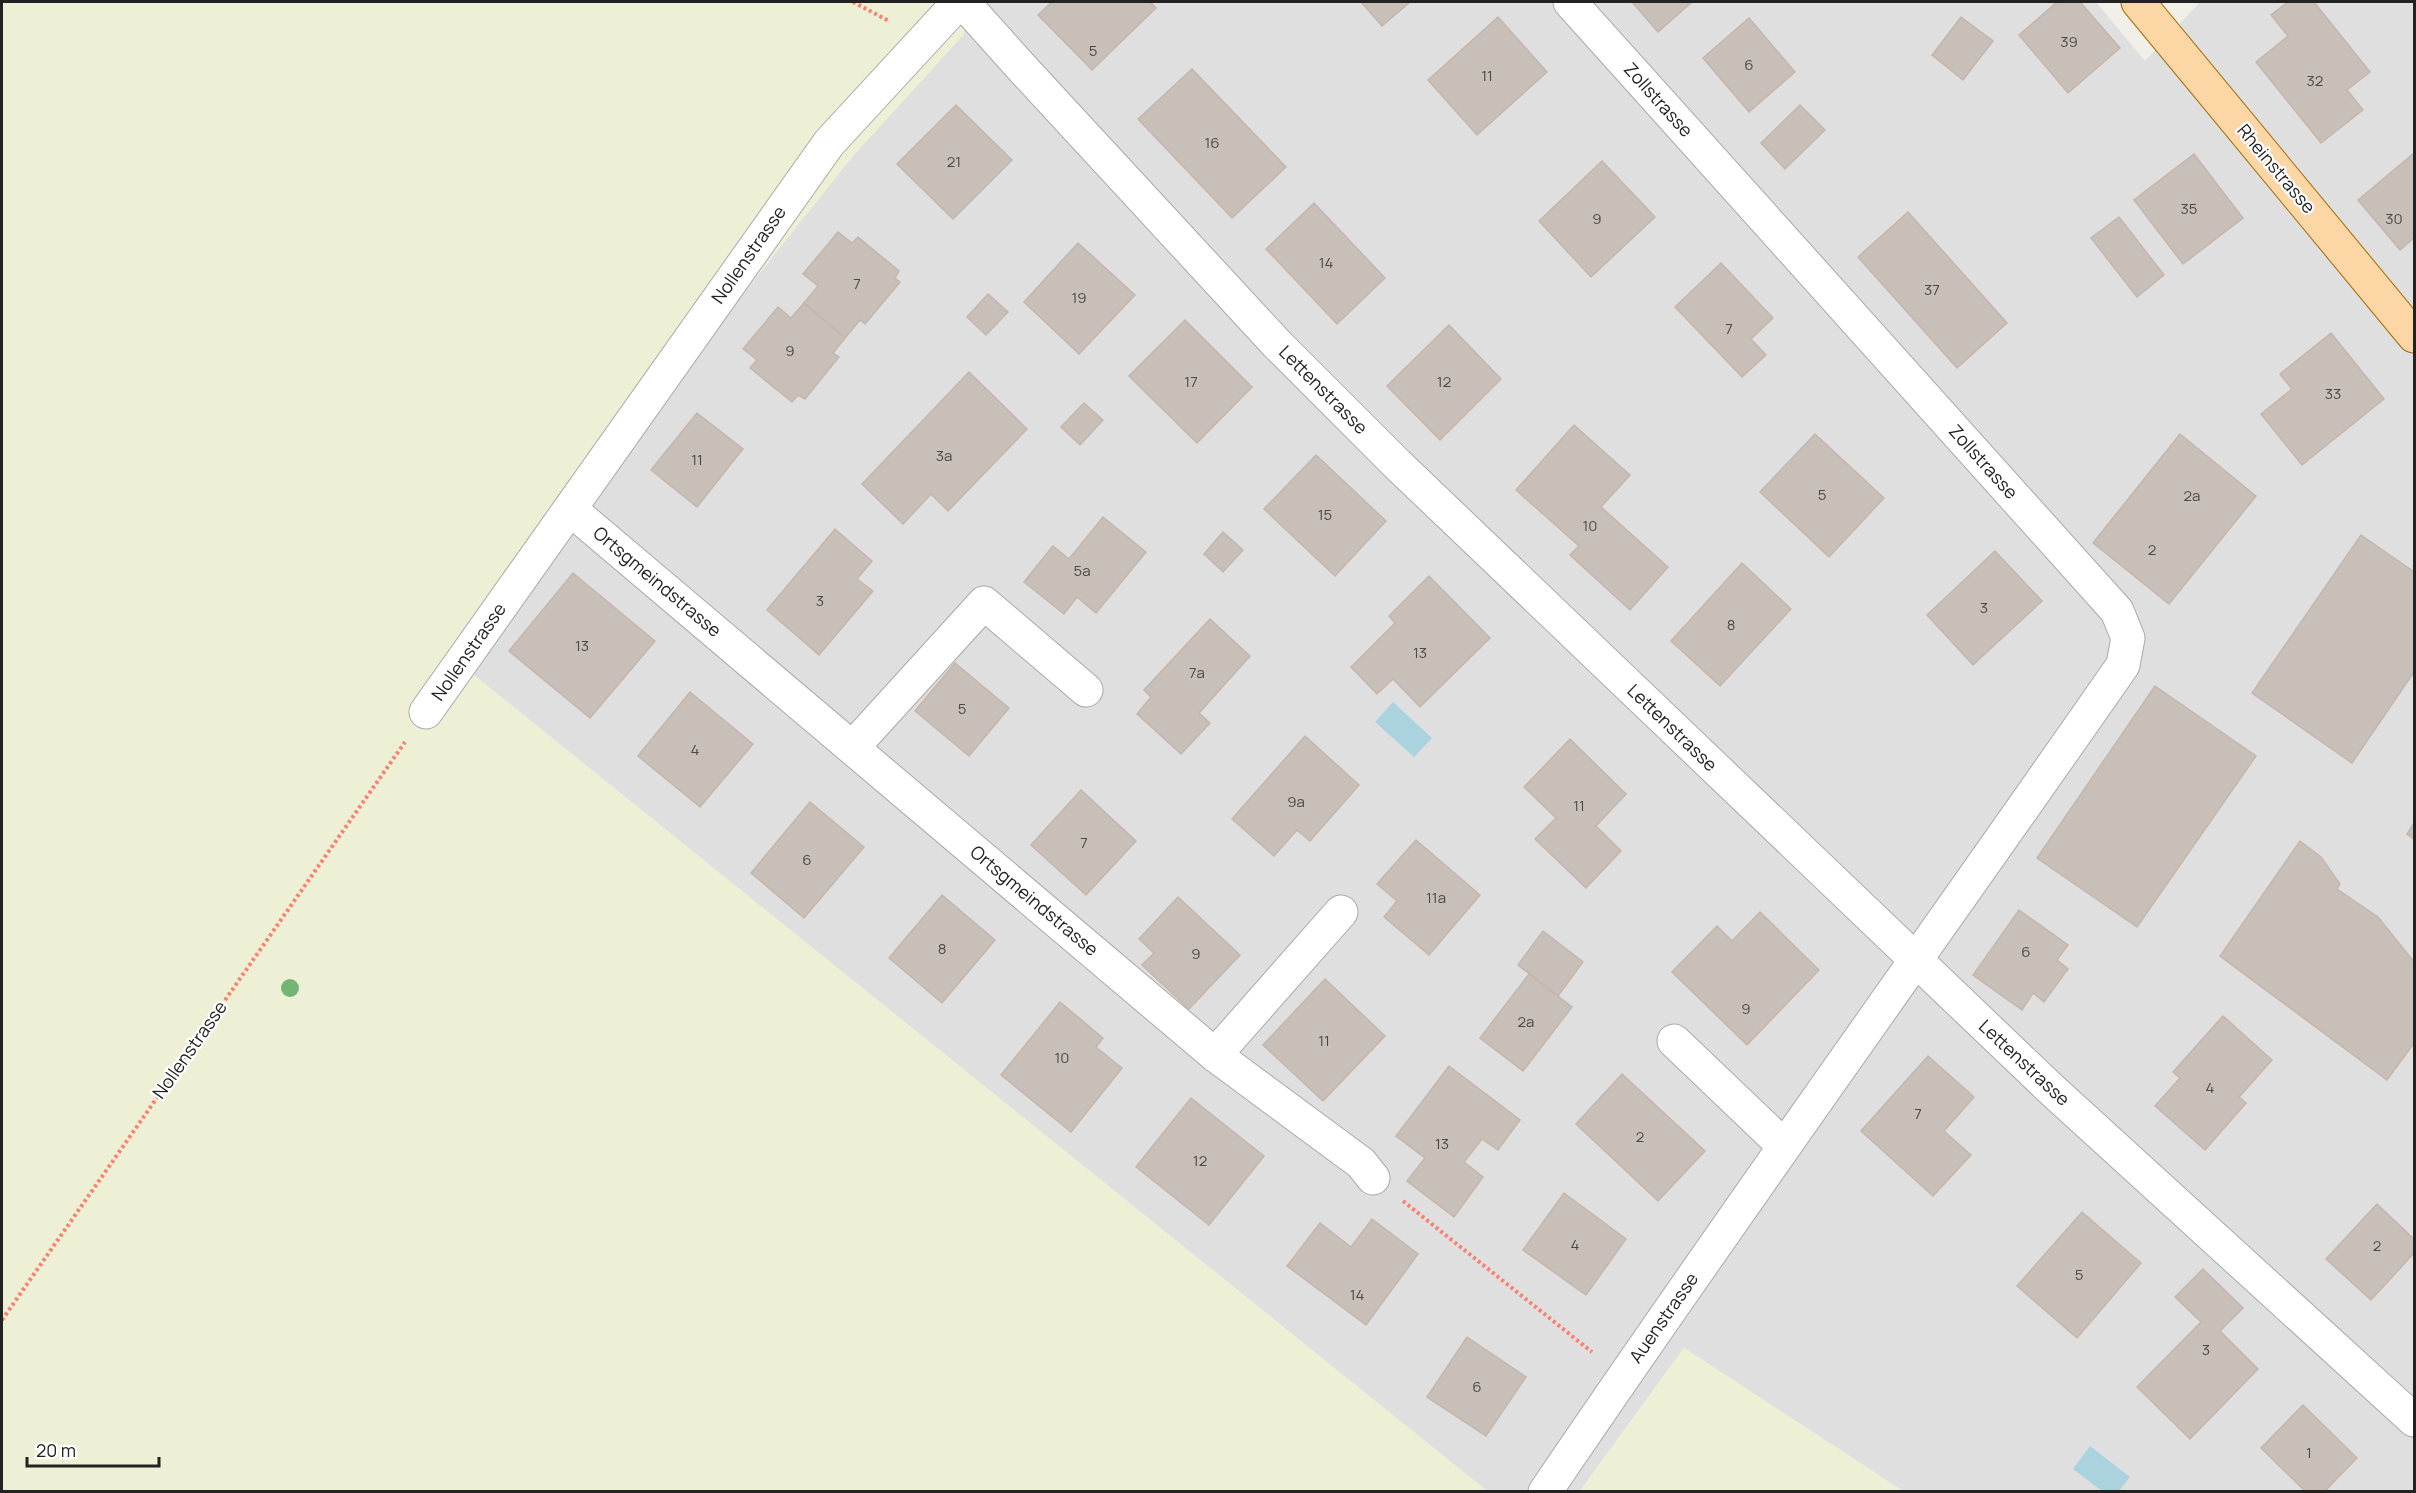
<svg xmlns="http://www.w3.org/2000/svg" width="2416" height="1493" viewBox="0 0 2416 1493" font-family="Manrope,sans-serif">
<rect width="100%" height="100%" fill="#f2efe9"/>
<path fill="#e0dfdf" d="M965,2H2096L2145,61L2200,2H2414V1491H1903L1684,1348L1580,1491H1487L470,672L708,338L852,157L964,34Z"/>
<g fill="#eef0d5">
<path d="M2,2H965L964,34L852,157L708,338L470,672L1487,1491L2,1492Z"/>
<path d="M1684,1348L1903,1491H1580Z"/>
</g>
<g fill="#aad3df">
<path d="M1393,702L1432,738L1414,757L1375,722Z"/>
<path d="M2090,1446L2130,1477L2119,1491H2102L2073,1469Z"/>
</g>
<g fill="#c7bfb8" stroke="#c4b6ab" stroke-width="1.5">
<path d="M1052,2H1150L1156,8L1092,70L1038,15Z"/>
<path d="M1361,2H1410L1382,26Z"/>
<path d="M1632,2H1692L1658,32Z"/>
<path d="M2057,2H2080L2120,48L2068,93L2019,35Z"/>
<path d="M2288,2H2314L2370,72L2347,90L2363,110L2321,143L2256,62L2288,36L2271,15Z"/>
<path d="M1498,17L1547,72L1477,135L1428,80Z"/>
<path d="M1961,17L1993,41L1963,80L1932,55Z"/>
<path d="M1749,18L1795,72L1749,112L1703,58Z"/>
<path d="M1192,69L1286,167L1232,218L1138,119Z"/>
<path d="M956,105L1012,160L953,219L897,164Z"/>
<path d="M1800,105L1825,130L1785,169L1761,143Z"/>
<path d="M2414,153V238L2400,250L2358,200Z"/>
<path d="M2194,154L2243,218L2183,264L2134,200Z"/>
<path d="M1602,161L1655,217L1591,277L1539,221Z"/>
<path d="M1314,203L1385,278L1337,324L1266,249Z"/>
<path d="M1908,212L2007,323L1957,368L1858,257Z"/>
<path d="M2119,217L2164,275L2137,297L2091,238Z"/>
<path d="M838,232L852,243L858,237L899,271L895,278L900,282L865,324L860,320L845,338L804,303L818,286L803,274Z"/>
<path d="M1078,243L1135,295L1079,354L1024,302Z"/>
<path d="M1721,263L1773,318L1751,339L1766,355L1742,377L1675,307Z"/>
<path d="M988,294L1008,312L986,335L967,317Z"/>
<path d="M804,303L845,338L833,353L839,357L805,399L798,395L792,402L750,368L757,360L743,349L778,307L791,318Z"/>
<path d="M1185,320L1252,387L1197,443L1129,376Z"/>
<path d="M1449,325L1501,379L1440,440L1387,386Z"/>
<path d="M2331,333L2384,399L2302,465L2261,414L2292,389L2280,374Z"/>
<path d="M969,372L1027,429L948,511L931,494L903,524L862,484Z"/>
<path d="M1084,403L1103,420L1080,445L1061,427Z"/>
<path d="M697,413L743,449L697,507L651,470Z"/>
<path d="M1574,425L1630,475L1601,507L1668,567L1630,610L1570,555L1579,546L1516,490Z"/>
<path d="M1815,434L1884,498L1829,557L1760,492Z"/>
<path d="M2180,434L2256,496L2169,604L2093,543Z"/>
<path d="M1316,455L1386,521L1335,576L1264,509Z"/>
<path d="M1103,517L1146,552L1096,613L1077,597L1064,614L1024,582L1053,546L1069,559Z"/>
<path d="M835,529L872,561L857,579L873,591L819,655L767,610Z"/>
<path d="M1223,532L1243,550L1223,572L1204,554Z"/>
<path d="M2361,535L2414,572V672L2352,763L2252,693Z"/>
<path d="M1995,551L2042,601L1973,665L1927,615Z"/>
<path d="M1742,563L1791,609L1720,686L1671,641Z"/>
<path d="M573,573L655,641L590,718L509,651Z"/>
<path d="M1429,576L1490,638L1420,707L1393,679L1377,694L1351,667L1395,623L1389,616Z"/>
<path d="M1210,619L1250,656L1199,713L1210,723L1181,754L1137,714L1151,697L1144,690Z"/>
<path d="M955,663L1009,708L969,756L915,711Z"/>
<path d="M2155,686L2256,756L2137,927L2037,858Z"/>
<path d="M690,692L753,744L700,807L638,756Z"/>
<path d="M1305,736L1359,785L1310,841L1297,830L1274,856L1232,819Z"/>
<path d="M1570,739L1626,794L1596,826L1621,851L1586,888L1535,839L1556,818L1524,787Z"/>
<path d="M1081,790L1136,841L1086,895L1031,845Z"/>
<path d="M810,802L864,847L804,918L751,873Z"/>
<path d="M2414,823V839L2407,834Z"/>
<path d="M1416,840L1480,895L1429,955L1384,917L1397,901L1377,884Z"/>
<path d="M2300,841L2321,857L2340,884L2337,889L2378,917L2414,962V1043L2387,1080L2220,956Z"/>
<path d="M942,895L995,940L942,1003L889,958Z"/>
<path d="M1178,897L1240,955L1189,1009L1142,965L1154,953L1139,939Z"/>
<path d="M2019,910L2068,945L2057,960L2068,969L2044,1002L2033,993L2022,1010L1973,975Z"/>
<path d="M1760,912L1819,970L1747,1045L1672,972L1717,926L1732,941Z"/>
<path d="M1543,931L1583,962L1558,996L1518,965Z"/>
<path d="M1529,974L1572,1007L1523,1071L1480,1038Z"/>
<path d="M1325,979L1385,1036L1323,1101L1263,1045Z"/>
<path d="M1060,1002L1103,1038L1096,1047L1122,1068L1071,1132L1001,1075Z"/>
<path d="M2223,1016L2272,1060L2239,1097L2246,1103L2205,1150L2155,1106L2180,1078L2173,1072Z"/>
<path d="M1928,1056L1974,1097L1944,1131L1971,1155L1933,1196L1861,1131Z"/>
<path d="M1449,1066L1520,1120L1498,1150L1482,1139L1464,1162L1483,1177L1454,1217L1407,1181L1425,1158L1396,1136Z"/>
<path d="M1622,1074L1705,1151L1658,1201L1576,1124Z"/>
<path d="M1191,1098L1264,1156L1209,1225L1136,1167Z"/>
<path d="M1564,1193L1626,1239L1586,1295L1523,1250Z"/>
<path d="M2377,1204L2414,1239V1253L2371,1300L2326,1259Z"/>
<path d="M2082,1212L2141,1263L2077,1338L2017,1286Z"/>
<path d="M1372,1219L1418,1254L1366,1325L1287,1266L1320,1223L1351,1247Z"/>
<path d="M2203,1269L2243,1308L2220,1331L2258,1369L2190,1439L2137,1387L2201,1322L2175,1297Z"/>
<path d="M1467,1337L1526,1377L1486,1436L1427,1397Z"/>
<path d="M2303,1405L2357,1458L2324,1492H2306L2261,1448Z"/>
</g>
<g fill="none" stroke-linecap="round" stroke-linejoin="round">
<defs>
<g id="minor">
<path d="M963,2L1022,68L1277,344L1397,464L2051,1089L2414,1420"/>
<path d="M570,509L1215,1055L1361,1163L1373,1178"/>
<path d="M426,712L829,143L959,2"/>
<path d="M853,747L984,603L1086,690"/>
<path d="M1674,1041L1784,1146"/>
<path d="M1215,1055L1341,912"/>
<path d="M1545,1492C1734,1213 1931,941 2123,665L2128,638L2117,611L1570,2"/>
</g>
<path id="major" d="M2138,2L2414,336"/>
</defs>
<use href="#minor" stroke="#a9a9a9" stroke-width="35"/>
<use href="#major" stroke="#a06b00" stroke-width="35"/>
<g stroke="#fa8072" stroke-width="4" stroke-dasharray="3 3" stroke-linecap="butt">
<path d="M853,2L889,21"/>
<path d="M1403,1201L1592,1352"/>
<path d="M2,1320L405,742"/>
</g>
<use href="#minor" stroke="#fff" stroke-width="33"/>
<use href="#major" stroke="#fcd6a4" stroke-width="33"/>
</g>
<circle fill="#74b475" cx="290" cy="988" r="9"/>
<g text-anchor="middle" stroke-width="4.5" stroke-linejoin="round" paint-order="stroke">
<g font-size="15" fill="#4b4948">
<text x="2069" y="47">39</text>
<text x="1093" y="56">5</text>
<text x="1749" y="70">6</text>
<text x="1487" y="81">11</text>
<text x="2315" y="86">32</text>
<text x="1212" y="148">16</text>
<text x="954" y="167">21</text>
<text x="2189" y="214">35</text>
<text x="1597" y="224">9</text>
<text x="2394" y="224">30</text>
<text x="1326" y="268">14</text>
<text x="857" y="289">7</text>
<text x="1932" y="295">37</text>
<text x="1079" y="303">19</text>
<text x="1729" y="334">7</text>
<text x="790" y="356">9</text>
<text x="1191" y="387">17</text>
<text x="1444" y="387">12</text>
<text x="2333" y="399">33</text>
<text x="944" y="461">3a</text>
<text x="697" y="465">11</text>
<text x="1822" y="500">5</text>
<text x="2192" y="501">2a</text>
<text x="1325" y="520">15</text>
<text x="1590" y="531">10</text>
<text x="2152" y="555">2</text>
<text x="1082" y="576">5a</text>
<text x="820" y="606">3</text>
<text x="1984" y="613">3</text>
<text x="1731" y="630">8</text>
<text x="582" y="651">13</text>
<text x="1420" y="658">13</text>
<text x="1197" y="678">7a</text>
<text x="962" y="714">5</text>
<text x="695" y="755">4</text>
<text x="1296" y="807">9a</text>
<text x="1579" y="811">11</text>
<text x="1084" y="848">7</text>
<text x="807" y="865">6</text>
<text x="1436" y="903">11a</text>
<text x="942" y="954">8</text>
<text x="2026" y="957">6</text>
<text x="1196" y="959">9</text>
<text x="1746" y="1014">9</text>
<text x="1526" y="1027">2a</text>
<text x="1324" y="1046">11</text>
<text x="1062" y="1063">10</text>
<text x="2210" y="1093">4</text>
<text x="1918" y="1119">7</text>
<text x="1640" y="1142">2</text>
<text x="1442" y="1149">13</text>
<text x="1200" y="1166">12</text>
<text x="1575" y="1250">4</text>
<text x="2377" y="1251">2</text>
<text x="2079" y="1280">5</text>
<text x="1357" y="1300">14</text>
<text x="2206" y="1355">3</text>
<text x="1477" y="1392">6</text>
<text x="2309" y="1458">1</text>
</g>
<g font-size="18" fill="#222" stroke="#fff">
<text transform="translate(1658 100) rotate(48)" y="6">Zollstrasse</text>
<text transform="translate(2276 169) rotate(50)" y="6">Rheinstrasse</text>
<text transform="translate(749 255) rotate(-55)" y="6">Nollenstrasse</text>
<text transform="translate(1323 390) rotate(45)" y="6">Lettenstrasse</text>
<text transform="translate(1983 462) rotate(48)" y="6">Zollstrasse</text>
<text transform="translate(657 582) rotate(40)" y="6">Ortsgmeindstrasse</text>
<text transform="translate(469 652) rotate(-55)" y="6">Nollenstrasse</text>
<text transform="translate(1672 728) rotate(44)" y="6">Lettenstrasse</text>
<text transform="translate(1034 901) rotate(40)" y="6">Ortsgmeindstrasse</text>
<text transform="translate(190 1050) rotate(-55)" y="6">Nollenstrasse</text>
<text transform="translate(2024 1063) rotate(43)" y="6">Lettenstrasse</text>
<text transform="translate(1664 1318) rotate(-55)" y="6">Auenstrasse</text>
</g>
</g>
<rect width="2416" height="1493" fill="none" stroke="#222222" stroke-width="6"/>
<path d="M27 1457v9h132v-9" fill="none" stroke="#222222" stroke-width="3"/>
<text x="36" y="1457" font-size="18" fill="#222222" stroke="#ffffff" stroke-width="4.5" paint-order="stroke">20 m</text>
</svg>
